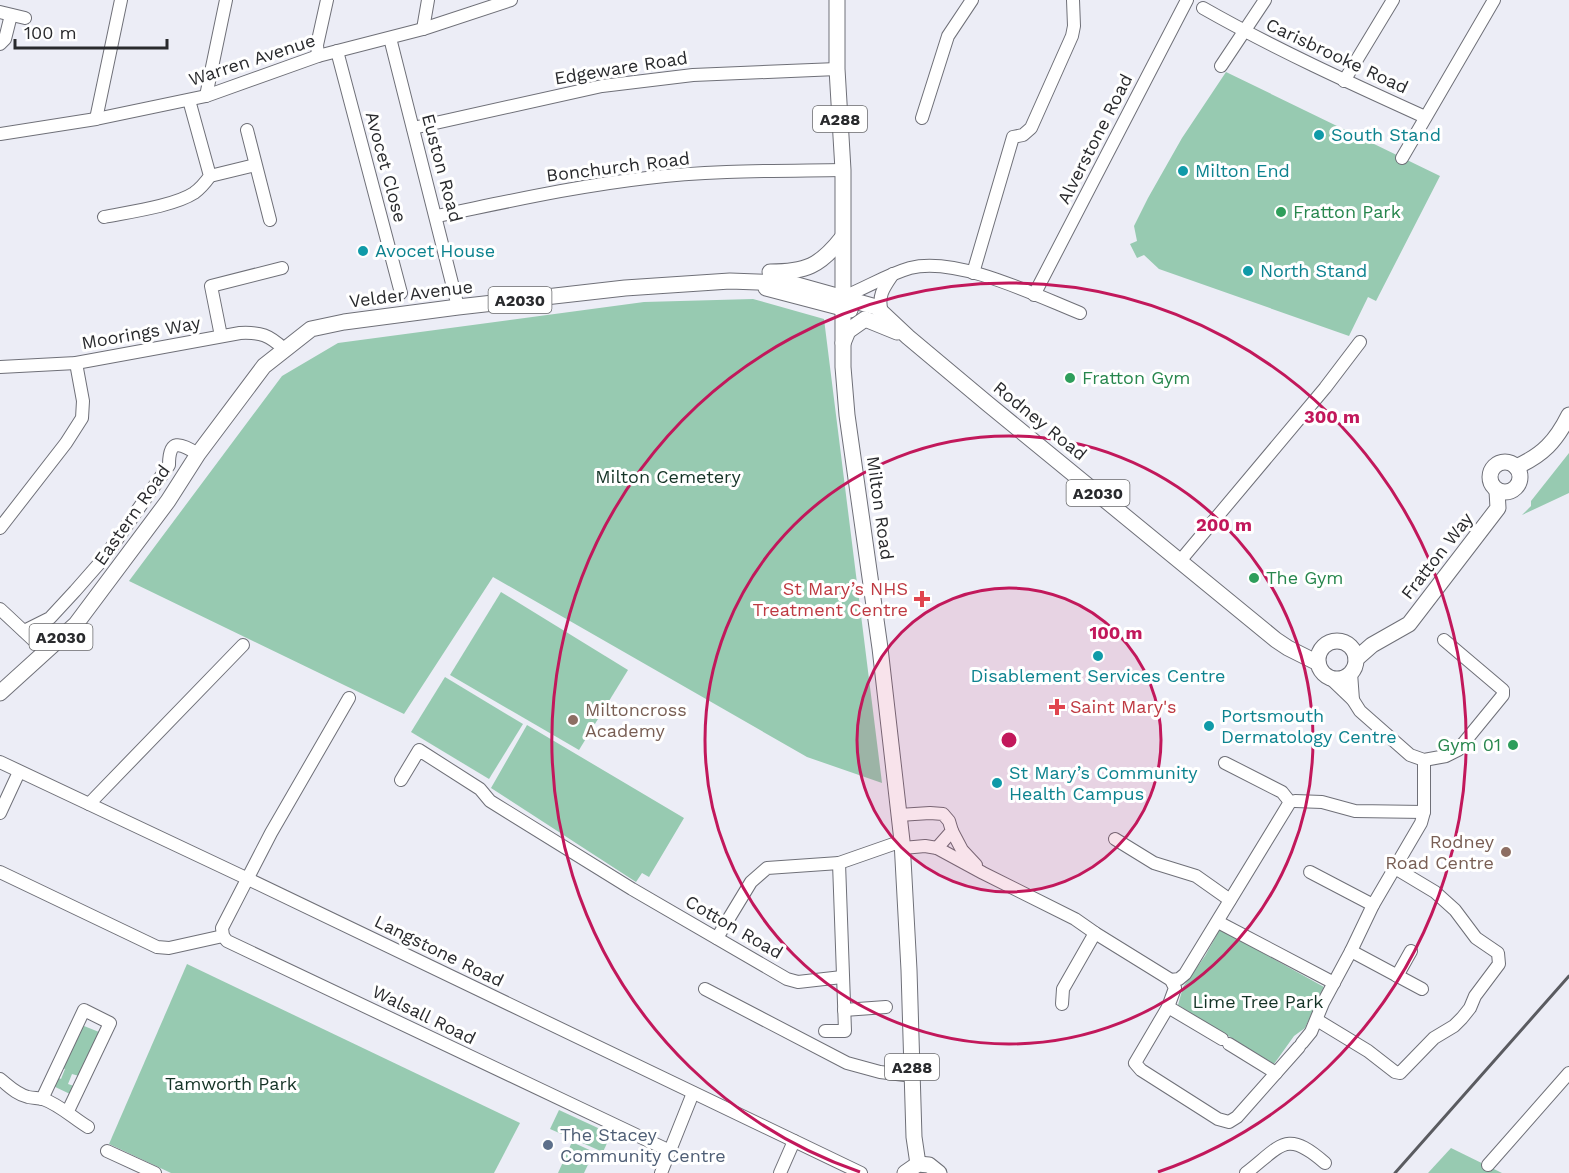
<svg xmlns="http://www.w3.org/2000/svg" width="1569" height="1173" viewBox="0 0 1569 1173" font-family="'Work Sans',sans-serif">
<rect width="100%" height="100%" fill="#ecedf6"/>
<g fill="#97cab1">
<path d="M1226,72L1440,176L1376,301L1368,297L1349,336L1159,269L1144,255L1137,258L1130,244L1137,241L1134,226L1148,198L1182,138Z"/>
<path d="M753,299L824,319L882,783L807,757L493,577L404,714L129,581L282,376L338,343L644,302Z"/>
<path d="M1569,453V493L1522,515L1531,506V501Z"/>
<path d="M501,592L628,670L579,750L450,675Z"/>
<path d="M445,677L523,724L489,779L411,732Z"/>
<path d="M527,725L684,818L649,877L642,873L636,882L491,788Z"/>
<path d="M1220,929L1324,987L1305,1028L1294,1036L1274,1064L1178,1005L1183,987L1205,956Z"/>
<path d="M187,964L520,1123L494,1173H171L109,1144Z"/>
<path d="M79,1024L99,1032L79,1076L72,1074L68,1084L74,1086L70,1094L51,1085L55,1076L61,1079L65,1069L60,1067Z"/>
<path d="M559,1110L611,1134L603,1152L550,1129Z"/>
<path d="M572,1142L594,1152L584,1173H558Z"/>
<path d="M1451,1148L1502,1173H1428Z"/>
</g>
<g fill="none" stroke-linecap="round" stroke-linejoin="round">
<defs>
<g id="minor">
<path d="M1203,8C1275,49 1350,83 1425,117"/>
<path d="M0,12L25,18"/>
<path d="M423,29L428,0"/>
<path d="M390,38L458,307"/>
<path d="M0,44L5,39L11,15"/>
<path d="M337,51L401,293"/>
<path d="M318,56L317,45L327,0"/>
<path d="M1221,66L1265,0"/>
<path d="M1344,81L1393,0"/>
<path d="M206,96L226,0"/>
<path d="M922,118L948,36L972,0"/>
<path d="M96,119L121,0"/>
<path d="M413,128L602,86L693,75L837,69"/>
<path d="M247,130L270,220"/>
<path d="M0,134L96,119L206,96L318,56L423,29L511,0"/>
<path d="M1402,158L1494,0"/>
<path d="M210,176L255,165"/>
<path d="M437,216C506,202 576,186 647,178C711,170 778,171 843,170"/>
<path d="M104,217C129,212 174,206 194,193C201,188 205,183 210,176L189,100"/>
<path d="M973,273L1013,137L1023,135L1031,128L1072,36L1074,26L1073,0"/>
<path d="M1034,295L1187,0"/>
<path d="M843,297C866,288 886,275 910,268C957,256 1035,295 1080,313"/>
<path d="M882,312C877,296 884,287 893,274"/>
<path d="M221,336L211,286L282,268"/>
<path d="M0,367L76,363L240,333C261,332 269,335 284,349"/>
<path d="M0,528L66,443L82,418L83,401L76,363"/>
<path d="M1180,561L1325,388L1360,342"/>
<path d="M0,609L45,651"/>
<path d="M24,631L50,618L75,591L104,558L169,465C169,438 180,443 198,454"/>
<path d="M1351,673L1353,700"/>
<path d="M1330,678L1353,700L1360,711L1410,755L1424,760L1446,756L1458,750L1503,695V690L1444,640"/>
<path d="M349,698L271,833L222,928L223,936L227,941L670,1151"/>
<path d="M0,762L246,878L861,1173"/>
<path d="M401,780L419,750L480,789L490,801L632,889L787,979L798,982L842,977"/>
<path d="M1295,801L1322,802L1355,811L1424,812"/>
<path d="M89,804L243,645"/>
<path d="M0,813L19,772"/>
<path d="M899,815L930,813L943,814L949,821L952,831L937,848"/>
<path d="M952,831L962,850L976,865"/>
<path d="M1115,839L1154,863L1196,876L1230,900"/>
<path d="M903,848L925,846L937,848L983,873L1075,919L1095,933L1171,980L1175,988L1168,1007L1135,1063L1141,1070L1218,1119L1229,1122L1237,1117L1299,1047"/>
<path d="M0,872L157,947L169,948L223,936"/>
<path d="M1310,872L1373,905"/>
<path d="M1218,922L1334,983"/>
<path d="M717,938L751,882L767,868L839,863"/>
<path d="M1351,951L1422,989"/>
<path d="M1397,976L1411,951"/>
<path d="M1171,980L1179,979L1185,974L1290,802L1282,792L1225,763"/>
<path d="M705,989L847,1063L880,1072L913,1076"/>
<path d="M1062,1004L1063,989L1095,933"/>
<path d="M1168,1007L1222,1039"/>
<path d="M844,1010L886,1007"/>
<path d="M1317,1020L1368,1051L1395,1072L1400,1073L1434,1038L1454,1026L1462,1018L1470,1008L1475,996L1499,964L1498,953L1476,938L1455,910L1435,892L1395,868"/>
<path d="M825,1031H845L839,863L902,841"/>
<path d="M1302,1043L1311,1032L1323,1003L1351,951L1373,905L1421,823L1424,812V760"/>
<path d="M1229,1044L1276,1073"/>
<path d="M0,1079C9,1086 16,1094 28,1097C33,1098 38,1098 43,1099C60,1105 73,1118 88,1127"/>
<path d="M42,1099L84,1010L110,1023L68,1111"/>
<path d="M107,1151L155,1173"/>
<path d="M1488,1165L1569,1073"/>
<path d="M661,1173L693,1093"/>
<path d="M780,1173L794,1141"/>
<path d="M1246,1173C1282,1145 1286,1129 1325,1163"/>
</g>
<g id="major">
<path d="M837,0V69L843,170V367L847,415L880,648L902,841L909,970L914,1137L918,1164"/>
<path d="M770,272C806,272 820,266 842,238"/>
<path d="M766,288L850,310"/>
<path d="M843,343L848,331L865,319L897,332"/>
<circle cx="1505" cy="477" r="15"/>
<path d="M1516,467C1543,455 1556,441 1569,415"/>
<circle cx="1337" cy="660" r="19"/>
<path d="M1356,659L1372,645L1409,624L1498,508L1497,491"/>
<path d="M0,693L76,624L168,501L198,454L264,366L311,329L344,322L458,307L625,288L730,281L790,283L876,307L908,337L988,404L1276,640L1288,648L1318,663"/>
<path d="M905,1173L918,1164L929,1165L939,1173"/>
</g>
</defs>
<use href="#minor" stroke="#6f7078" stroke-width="14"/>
<use href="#major" stroke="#6f7078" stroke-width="17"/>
<use href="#minor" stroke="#fff" stroke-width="12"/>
<use href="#major" stroke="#fff" stroke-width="15"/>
<path stroke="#5a5b60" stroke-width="3" d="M1395,1173L1569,976"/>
</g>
<circle cx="1009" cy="740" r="152" fill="#c2185b" fill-opacity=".12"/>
<g fill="none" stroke="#c2185b" stroke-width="3">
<circle cx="1009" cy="740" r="152"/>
<circle cx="1009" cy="740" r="304"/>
<path d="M860 1172A457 457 0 1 1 1158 1172"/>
</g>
<g fill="#0f9aa8" stroke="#fff" stroke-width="2">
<circle cx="1319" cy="135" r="6"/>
<circle cx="1183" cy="171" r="6"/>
<circle cx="363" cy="251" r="6"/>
<circle cx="1248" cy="271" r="6"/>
<circle cx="1098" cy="656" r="6"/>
<circle cx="1209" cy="726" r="6"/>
<circle cx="997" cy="783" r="6"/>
</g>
<g fill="#2e9e5b" stroke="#fff" stroke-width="2">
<circle cx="1281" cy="212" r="6"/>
<circle cx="1070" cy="378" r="6"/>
<circle cx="1254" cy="578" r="6"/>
<circle cx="1513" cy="745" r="6"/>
</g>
<g fill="#e0444e" stroke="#fff" stroke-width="2">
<path d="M919 590h6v6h6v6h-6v6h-6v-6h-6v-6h6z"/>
<path d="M1054 698h6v6h6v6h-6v6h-6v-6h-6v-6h6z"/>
</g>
<g fill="#8d6e63" stroke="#fff" stroke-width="2">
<circle cx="573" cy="720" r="6"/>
<circle cx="1506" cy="852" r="6"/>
</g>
<circle fill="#5c6f8a" stroke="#fff" stroke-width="2" cx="548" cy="1145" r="6"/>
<g text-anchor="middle" stroke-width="6" stroke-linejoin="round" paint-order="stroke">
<g fill="#fff" stroke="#696a6c" stroke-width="1.5">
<rect x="813" y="106" width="54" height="26" rx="4.5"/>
<rect x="488.5" y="287" width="63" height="26" rx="4.5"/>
<rect x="1066.5" y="480" width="63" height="26" rx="4.5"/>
<rect x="29.5" y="624" width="63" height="26" rx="4.5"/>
<rect x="885" y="1054" width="54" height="26" rx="4.5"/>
</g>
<g font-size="16" font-weight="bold" fill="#292a2d">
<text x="840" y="125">A288</text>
<text x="520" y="306">A2030</text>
<text x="1098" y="499">A2030</text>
<text x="61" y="643">A2030</text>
<text x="912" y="1073">A288</text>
</g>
<g font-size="18" fill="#292a2d" stroke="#fff">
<text transform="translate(1337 56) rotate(25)" y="6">Carisbrooke Road</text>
<text transform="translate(252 60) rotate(-18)" y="6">Warren Avenue</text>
<text transform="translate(621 68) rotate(-9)" y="6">Edgeware Road</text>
<text transform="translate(1095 139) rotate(-63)" y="6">Alverstone Road</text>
<text transform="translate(386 167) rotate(75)" y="6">Avocet Close</text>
<text transform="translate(618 167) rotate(-7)" y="6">Bonchurch Road</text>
<text transform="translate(442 168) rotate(75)" y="6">Euston Road</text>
<text transform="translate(411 294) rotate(-7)" y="6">Velder Avenue</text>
<text transform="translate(141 333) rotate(-10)" y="6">Moorings Way</text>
<text transform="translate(1040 421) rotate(39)" y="6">Rodney Road</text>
<text transform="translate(880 508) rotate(82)" y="6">Milton Road</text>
<text transform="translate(132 515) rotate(-55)" y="6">Eastern Road</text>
<text transform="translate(1437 556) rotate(-52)" y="6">Fratton Way</text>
<text transform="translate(734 927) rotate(30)" y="6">Cotton Road</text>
<text transform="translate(439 951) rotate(26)" y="6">Langstone Road</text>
<text transform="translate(424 1015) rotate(26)" y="6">Walsall Road</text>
</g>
<g font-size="18" fill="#0d838f" stroke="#fff" text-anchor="start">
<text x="1331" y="141">South Stand</text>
<text x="1195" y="177">Milton End</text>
<text x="375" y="257">Avocet House</text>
<text x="1260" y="277">North Stand</text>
<text x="1098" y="682" text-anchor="middle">Disablement Services Centre</text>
<text x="1221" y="722">Portsmouth<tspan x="1221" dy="21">Dermatology Centre</tspan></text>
<text x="1009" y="779">St Mary’s Community<tspan x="1009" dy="21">Health Campus</tspan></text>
</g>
<g font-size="18" fill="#27864d" stroke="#fff" text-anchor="start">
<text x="1293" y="218">Fratton Park</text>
<text x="1082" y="384">Fratton Gym</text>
<text x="1266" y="584">The Gym</text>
<text x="1501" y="751" text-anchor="end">Gym 01</text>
</g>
<g font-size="18" fill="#143326" stroke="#fff">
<text x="668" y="483">Milton Cemetery</text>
<text x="1258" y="1008">Lime Tree Park</text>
<text x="231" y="1090">Tamworth Park</text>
</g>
<g font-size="18" fill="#be3a42" stroke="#fff" text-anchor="end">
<text x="908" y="595">St Mary’s NHS<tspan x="908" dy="21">Treatment Centre</tspan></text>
<text x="1070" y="713" text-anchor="start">Saint Mary's</text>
</g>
<g font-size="18" fill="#785e54" stroke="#fff" text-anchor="start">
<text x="585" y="716">Miltoncross<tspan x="585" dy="21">Academy</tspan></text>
<text x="1494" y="848" text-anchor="end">Rodney<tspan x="1494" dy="21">Road Centre</tspan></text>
</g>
<g font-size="18" fill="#4e5e75" stroke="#fff" text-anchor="start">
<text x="560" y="1141">The Stacey<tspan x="560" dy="21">Community Centre</tspan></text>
</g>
</g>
<circle cx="1009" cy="740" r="9" fill="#c2185b" stroke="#fff" stroke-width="3"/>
<g font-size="18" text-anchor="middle" font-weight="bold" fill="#c2185b" stroke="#fff" stroke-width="6" stroke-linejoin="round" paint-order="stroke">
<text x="1332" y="423">300 m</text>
<text x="1224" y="531">200 m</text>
<text x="1116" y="639">100 m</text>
</g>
<path d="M15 39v9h152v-9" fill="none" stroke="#292a2d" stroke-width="3"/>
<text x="24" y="39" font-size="18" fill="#292a2d" stroke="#ffffff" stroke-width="4.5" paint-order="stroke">100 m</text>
</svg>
